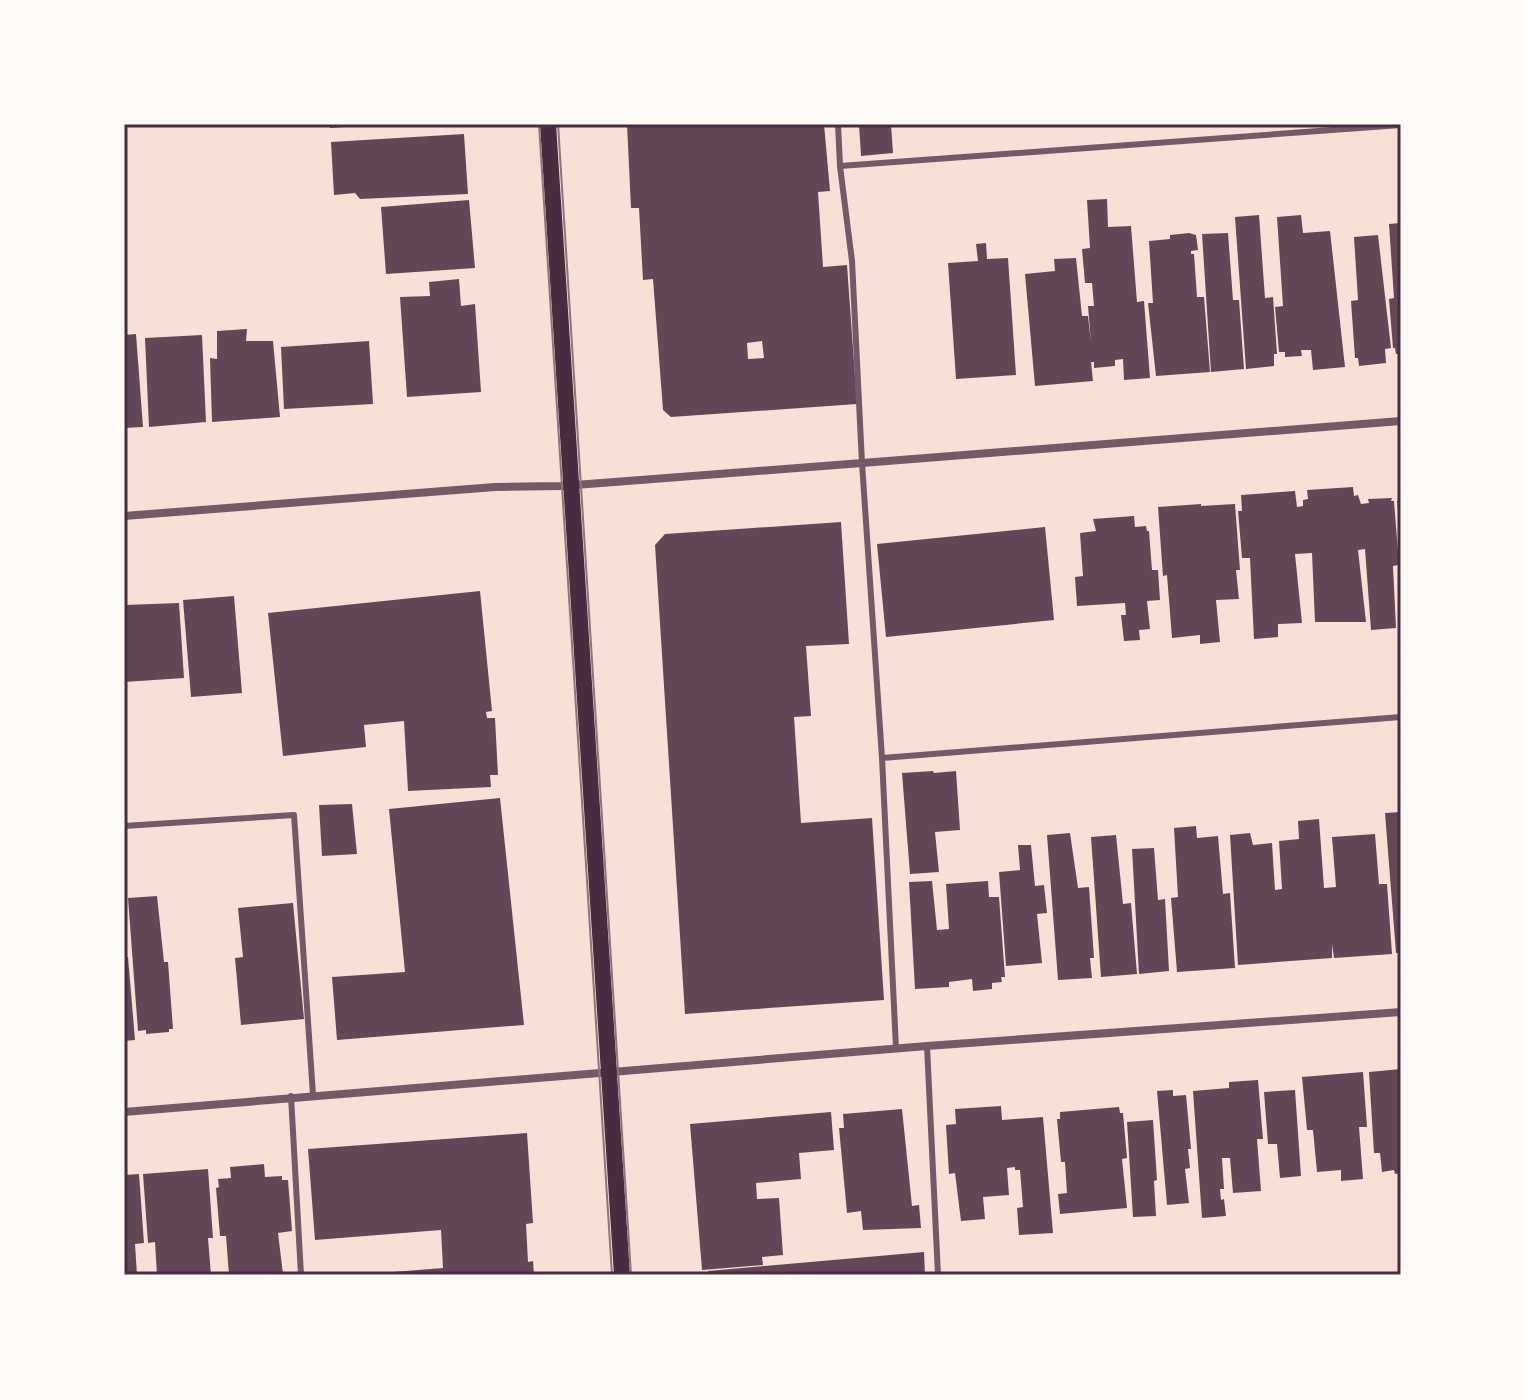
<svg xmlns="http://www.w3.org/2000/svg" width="1525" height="1399" viewBox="0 0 1525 1399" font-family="Inter,sans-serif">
<rect width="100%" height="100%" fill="#f7e1d7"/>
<g fill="#644757" fill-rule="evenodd">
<path d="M330,124H360V126L330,128Z"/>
<path d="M627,124H824L830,191L818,192L823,267L847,265L857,404L671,417L663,410L653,279L643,280L639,208H631ZM762,341L764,358L748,359L747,343Z"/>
<path d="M859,124H891L893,153L861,156Z"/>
<path d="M464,134L468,194L360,199L355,193L334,195L331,142Z"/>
<path d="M1107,199L1108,227L1131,226L1137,302L1144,301L1150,378L1124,380L1123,359L1115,360V366L1094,368V362H1091L1093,381L1035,386L1025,274L1055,271L1054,259L1076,258L1082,316H1088L1091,342L1088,306H1094L1092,283H1085L1082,249L1090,248L1087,200Z"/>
<path d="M469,200L475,268L386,274L381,207Z"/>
<path d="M1259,215L1265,298L1273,297L1277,354H1274V366L1246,369L1235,217Z"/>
<path d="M1301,215L1303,233L1330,231L1345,367L1313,370L1311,350H1301L1302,356L1285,357V352H1279L1275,307L1283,306L1277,217Z"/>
<path d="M1401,223V354H1396L1395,348H1393L1389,299L1394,298L1389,224Z"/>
<path d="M1189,233L1196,235L1198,250L1191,251V254H1194L1197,297H1204L1210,372L1156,376L1148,303H1153L1149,241L1170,239V235Z"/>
<path d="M1228,233L1233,300H1239L1244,369L1211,372L1202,234Z"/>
<path d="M1378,235L1391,348L1385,349L1386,363L1359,366L1358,358H1355L1351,301L1358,300L1354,237Z"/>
<path d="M986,243L987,259L1008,258L1016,375L956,379L948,263L978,261L976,244Z"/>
<path d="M459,279L461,306L475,304L481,392L407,397L400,297L430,296L429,282Z"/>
<path d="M247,329L246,341H273L280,417L212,422L210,358L217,359V331Z"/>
<path d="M136,334L143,427L124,428V335Z"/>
<path d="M202,335L206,422L149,427L145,338Z"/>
<path d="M369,341L373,404L284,409L281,347Z"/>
<path d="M1353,487L1354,496L1358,495L1361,504L1369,503L1368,499L1392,498L1391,501H1394L1399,565L1393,566L1396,628L1371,630L1365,549L1358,550L1366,622H1315L1312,553L1295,554L1302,623L1278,624V637L1254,639L1250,558H1242L1238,511H1242L1241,495L1295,491L1297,507L1303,506V500L1308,499L1307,490Z"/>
<path d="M1401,500V527H1399L1397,501Z"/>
<path d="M1201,504V506L1235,504L1240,570H1236L1239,599L1216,600L1220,642L1200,644V635L1172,638L1167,575L1163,576L1158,507Z"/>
<path d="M1134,516L1135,527L1146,526L1147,531H1149L1152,570H1158L1160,600L1147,601L1150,629L1139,630L1140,640L1124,641L1121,615H1126L1125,603L1077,606L1075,577L1083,576L1080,533L1096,531L1093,519Z"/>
<path d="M841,522L849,644L806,646L811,716L794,717L801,823L872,818L884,1000L685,1014L655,545L665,534Z"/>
<path d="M1045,527L1054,620L886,637L877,544Z"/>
<path d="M480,591L492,711L486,712L487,718H495L498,775H490L491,787L408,791L404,721L364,725L366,747L283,756L268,613Z"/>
<path d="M234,596L242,693L191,697L183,600Z"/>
<path d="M179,603L184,678L124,682V605Z"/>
<path d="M933,771L934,773L956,771L960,830L935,832L939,872L910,874L902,773Z"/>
<path d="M500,798L524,1025L337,1040L332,977L405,972L389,809Z"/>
<path d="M352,804L357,854L322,856L319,805Z"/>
<path d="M1401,812V953H1396L1385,813Z"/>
<path d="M1319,819L1324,888L1336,887L1332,837L1375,834L1379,884H1387L1392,954L1334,958L1332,944V958L1238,965L1230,835L1250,833L1253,845L1272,843L1275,890L1282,889L1279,841L1299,839L1298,821Z"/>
<path d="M1196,826L1197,838L1218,836L1223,894L1230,893L1235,968L1177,972L1171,898L1178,897L1174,828Z"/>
<path d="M1070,833L1078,888L1089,887L1094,958H1090L1092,978L1058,980L1047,835Z"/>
<path d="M1116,835L1123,904L1131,903L1137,974L1101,977L1091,837Z"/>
<path d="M1018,845H1031L1035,886L1044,885L1047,913L1037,914L1042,963L1006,966L999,872L1020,870Z"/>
<path d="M1154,848L1158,900L1165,899L1169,971L1139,974L1132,849Z"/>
<path d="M932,881L937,930L949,929L946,884L988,881L989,897H999L1005,977H1001L1002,982L992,983V989L973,991L972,979L949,982V987L915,989L909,882Z"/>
<path d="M157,896L164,962H168L173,1029H169V1032L146,1034V1030L138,1031L128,898Z"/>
<path d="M293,903L304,1019L241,1025L235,958L243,957L238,908Z"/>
<path d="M128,957L135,1040L124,1041V958Z"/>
<path d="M1401,1069V1173L1395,1174L1394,1170L1382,1172L1380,1153H1374L1369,1072Z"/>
<path d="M1363,1072L1367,1127H1359L1363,1179L1341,1181V1170L1317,1172L1313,1130H1307L1302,1077Z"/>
<path d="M1258,1080L1263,1139H1257L1261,1191L1233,1193L1230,1158H1222L1224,1189H1220L1221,1200L1224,1199L1226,1216L1202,1218L1193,1091L1229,1088V1082Z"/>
<path d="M1173,1090V1096L1186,1095L1191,1149H1188L1190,1168L1185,1169L1189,1203L1167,1205L1157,1091Z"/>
<path d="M1295,1090L1301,1176L1280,1178L1277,1144H1268L1264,1092Z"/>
<path d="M1001,1106L1002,1120L1043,1117L1053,1233L1019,1235L1017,1208L1023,1207L1020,1170H1015V1167L1007,1168L1009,1195L983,1197L985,1219L961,1221L955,1173L949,1174L946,1125L956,1124L955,1109Z"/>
<path d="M1119,1107L1120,1113H1123L1127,1158L1122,1159L1127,1208L1060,1214L1058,1194L1067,1193L1065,1162H1061L1057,1119H1060V1112Z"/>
<path d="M902,1109L912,1206L919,1205L921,1228L863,1230L861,1211L847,1213L839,1128H844L843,1114Z"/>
<path d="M831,1112L834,1150L799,1153L801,1179L756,1183L757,1199L779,1198L783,1255L762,1257L763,1265L702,1270L690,1124Z"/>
<path d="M1153,1120L1157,1180L1154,1181L1156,1216L1133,1217L1127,1122Z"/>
<path d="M527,1133L533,1223L526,1224L528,1262L533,1261L534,1275H380V1273L443,1268L441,1230L315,1240L308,1149Z"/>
<path d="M264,1164L265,1177L282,1176V1180H288L292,1231L278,1233L283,1274L229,1275L226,1236H220L216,1188L219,1187L218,1179L231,1178L230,1167Z"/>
<path d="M208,1169L213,1238H208L211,1275H157L155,1242L148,1243L143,1174Z"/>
<path d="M139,1174L144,1243L135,1244L137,1275H124V1175Z"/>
<path d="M924,1252L925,1275H708V1271Z"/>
</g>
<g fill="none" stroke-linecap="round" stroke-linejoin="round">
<g stroke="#755966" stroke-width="6">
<path d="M838,124L840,166L852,261L862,463L882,758L896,1048"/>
<path d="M840,166L1401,125"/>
<path d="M882,758L1401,717"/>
<path d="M124,826L294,815L313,1095"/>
<path d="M927,1046L938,1275"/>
<path d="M291,1096L301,1275"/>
</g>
<g stroke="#755966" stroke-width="8">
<path d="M124,516L495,487L562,486L862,463L1401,421"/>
<path d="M124,1112L927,1046L1401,1012"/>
</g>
<path stroke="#4a2c40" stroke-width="16" d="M548,124L622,1275"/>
<g stroke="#8f747c" stroke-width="2">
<path d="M539,124L612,1275"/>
<path d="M558,124L631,1275"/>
</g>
</g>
<rect width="1525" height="1399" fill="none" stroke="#fffaf5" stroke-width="252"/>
<rect x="126" y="126" width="1273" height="1147" fill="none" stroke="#4a2c40" stroke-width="3"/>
</svg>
